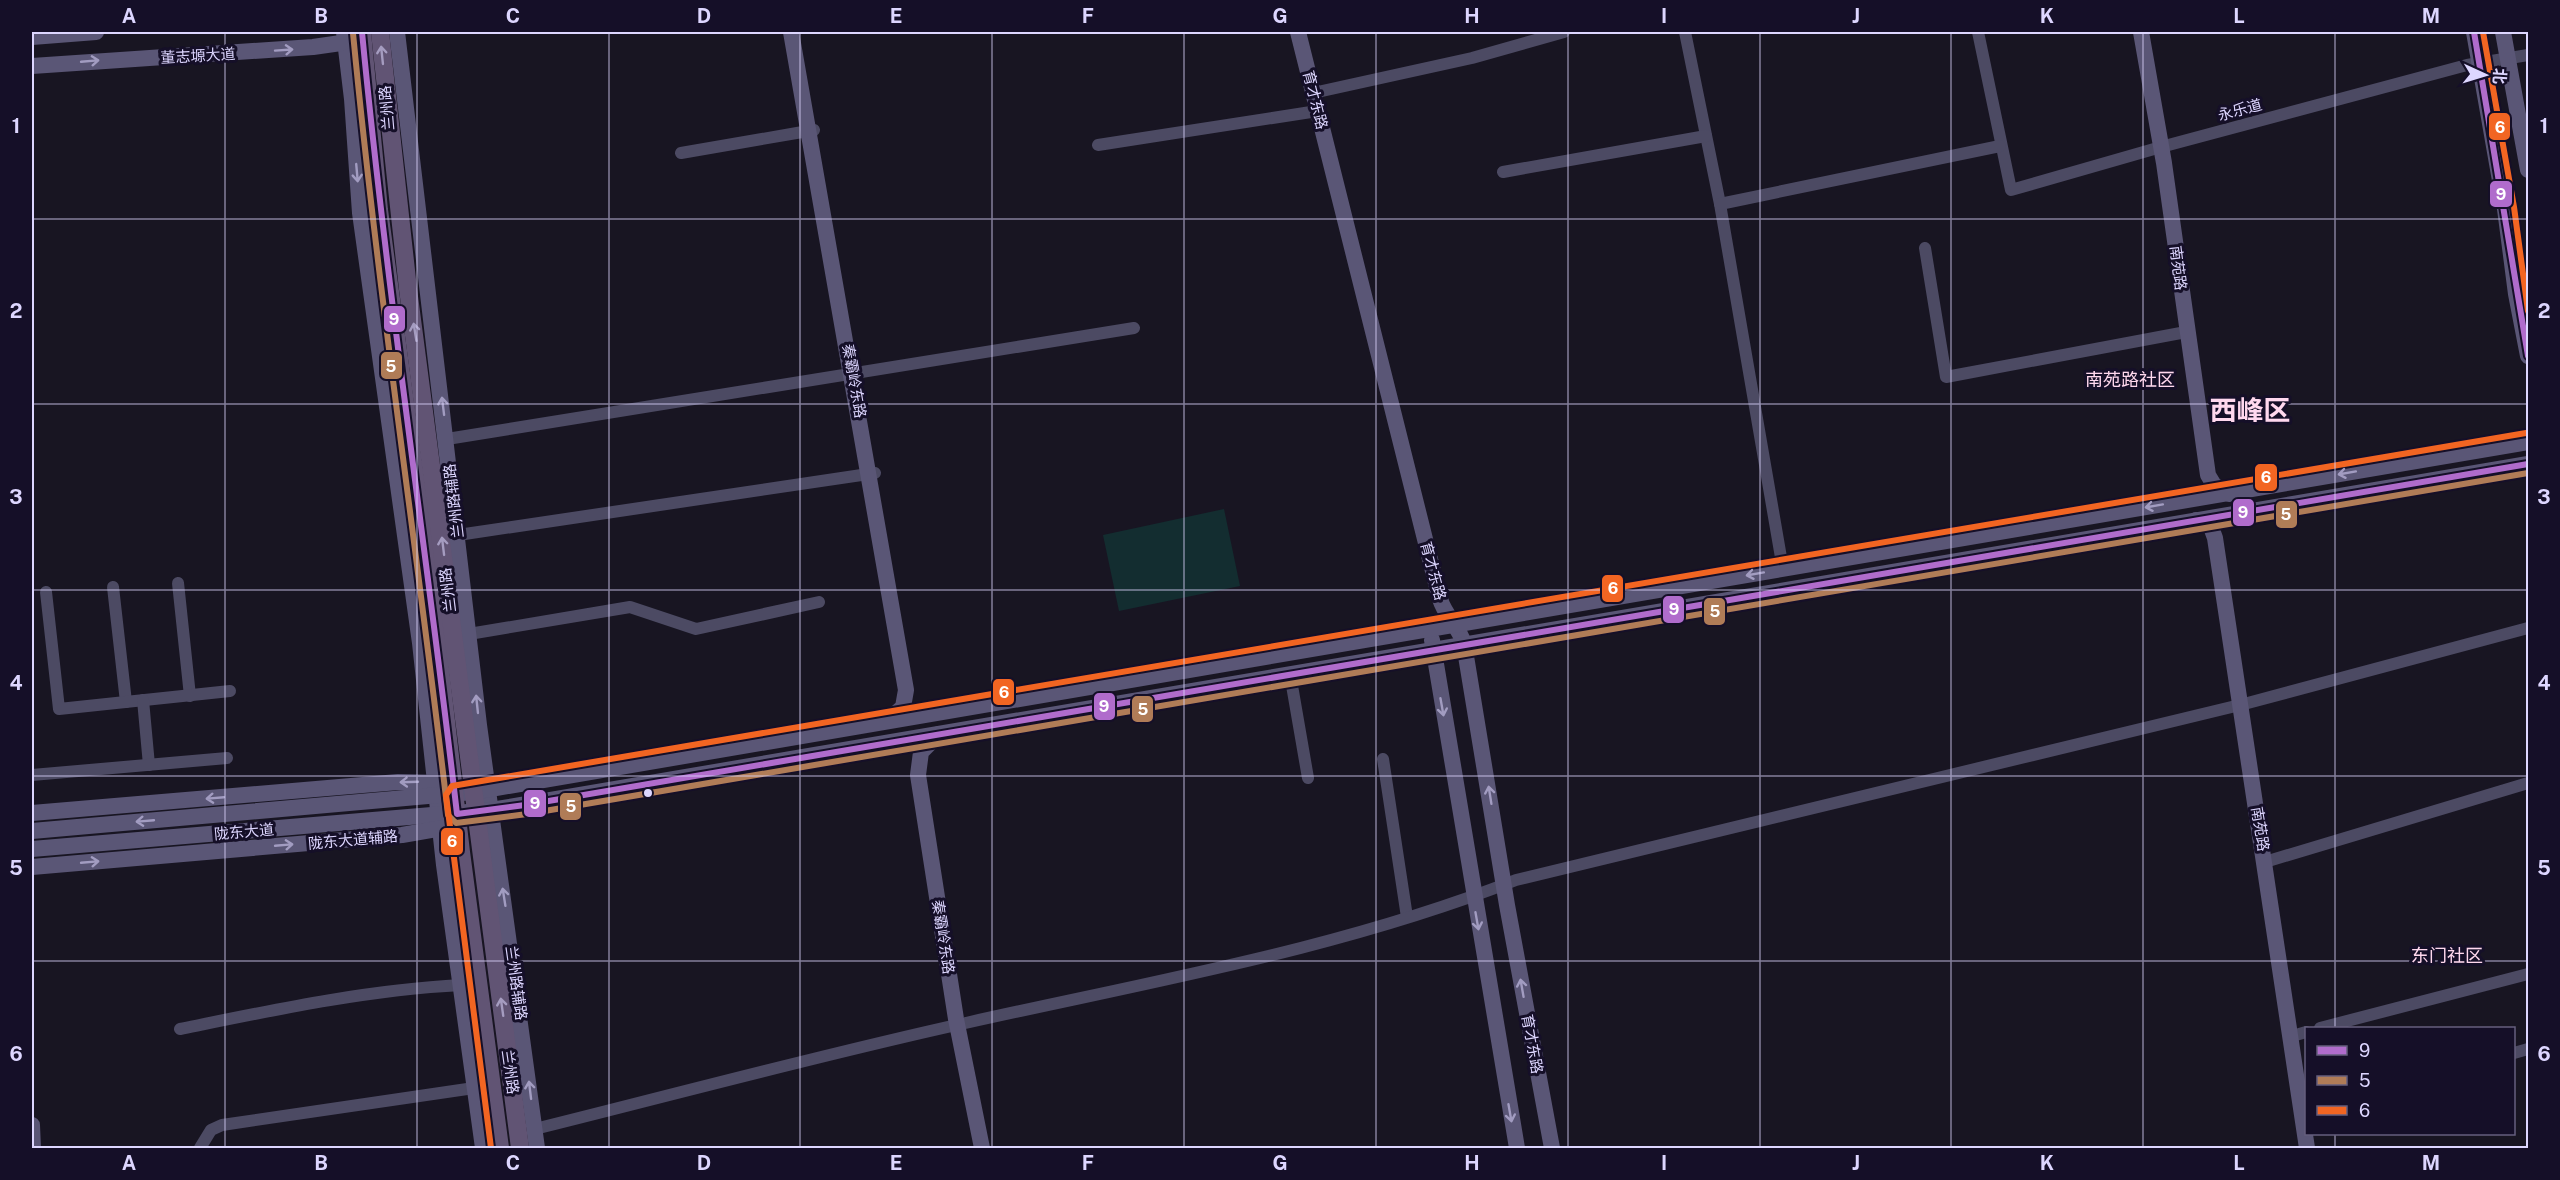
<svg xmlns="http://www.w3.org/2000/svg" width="2560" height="1180" viewBox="0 0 2560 1180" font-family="'Public Sans','Noto Sans SC',sans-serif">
<rect width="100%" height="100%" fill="#181522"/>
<path fill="#132d30" d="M1224,509L1240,586L1119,611L1103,535Z"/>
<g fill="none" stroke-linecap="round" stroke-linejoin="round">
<g stroke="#4c4a63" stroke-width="12">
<path d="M1685,32L1720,204L1783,569"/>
<path d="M1978,32L2011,190L2161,147L2467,65L2528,55"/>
<path d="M1313,93L1472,58L1564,32"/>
<path d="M1098,145L1311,112"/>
<path d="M681,153L814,130"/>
<path d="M1503,172L1706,136"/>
<path d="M1720,204L2000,146"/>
<path d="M1925,248L1946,377L2186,332"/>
<path d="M447,439L1134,328"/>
<path d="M458,535L875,473"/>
<path d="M178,583L190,696"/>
<path d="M113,587L126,702"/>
<path d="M46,592L59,709L230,691"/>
<path d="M469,634L630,607L696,629L819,602"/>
<path d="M1290,674L1308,778"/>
<path d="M143,700L149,765"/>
<path d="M1383,759L1407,917"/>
<path d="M32,775L227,758"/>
<path d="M2265,862L2528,783"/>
<path d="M2320,1028L2528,974"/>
<path d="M180,1029C273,1010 366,990 461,985"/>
<path d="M2289,1037L2306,1032"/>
<path d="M2514,1053L2528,1049"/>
<path d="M535,1129C680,1093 824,1054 970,1022C1153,981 1340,949 1516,880L2244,704L2528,628"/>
<path d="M200,1148L211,1130L222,1125L474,1088"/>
</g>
<g stroke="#5a5676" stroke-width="16">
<path d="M344,32L352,99L360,213L420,643L444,865L483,1148"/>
<path d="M397,32L479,725L537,1148"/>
<path d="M791,32L906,690L903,707L887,721"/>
<path d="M1298,32L1440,599C1445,616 1459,626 1464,644L1507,905L1552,1148"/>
<path d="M2141,32L2164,163L2208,475L2214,485L2229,494"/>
<path d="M2474,32L2505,209L2516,294L2528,356"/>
<path d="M2503,32L2528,170"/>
<path d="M32,37L96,32"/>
<path d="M32,66L313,47L341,43L355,36"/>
<path d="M2196,520L2211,527L2215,538L2307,1148"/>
<path d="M1432,640L1517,1148"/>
<path d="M939,734L921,752L918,775L956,1019L982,1148"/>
<path d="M32,813L398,782L446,783"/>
<path d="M32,831L473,792L2528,442"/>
<path d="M32,849L491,810L2528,464"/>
<path d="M32,867L402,835L448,827"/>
<path d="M32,1125L33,1148"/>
</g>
<g stroke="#615474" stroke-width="18">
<path d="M362,32L379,210L435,625L461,852L500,1148"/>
<path d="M380,32L408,289L520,1148"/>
</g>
<defs>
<g id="bus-1">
<path d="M362,32C387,293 427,553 457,814L525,805L2528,464"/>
<path d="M2474,32L2528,356"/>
</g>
<path id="bus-2" d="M353,33C378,294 418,554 448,815L456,823L527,814L2528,473"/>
<g id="bus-3">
<path d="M2483,32L2514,207L2528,311"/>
<path d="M491,1148L446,795L452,786L2526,433"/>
</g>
</defs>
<use href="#bus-1" stroke="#150f28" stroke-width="10"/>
<use href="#bus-2" stroke="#150f28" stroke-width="10"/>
<use href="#bus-3" stroke="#150f28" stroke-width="10"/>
<use href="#bus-1" stroke="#b06ccc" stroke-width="6"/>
<use href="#bus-2" stroke="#b07c57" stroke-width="6"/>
<use href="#bus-3" stroke="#f26522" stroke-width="6"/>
</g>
<defs><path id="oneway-shaft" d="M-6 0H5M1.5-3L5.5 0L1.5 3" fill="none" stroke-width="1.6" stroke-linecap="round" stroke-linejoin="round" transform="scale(1.5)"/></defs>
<g stroke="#a29cc1">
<use href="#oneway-shaft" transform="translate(284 50) rotate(-4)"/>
<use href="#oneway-shaft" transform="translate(90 61) rotate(-5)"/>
<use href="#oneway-shaft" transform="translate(357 173) rotate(85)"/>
<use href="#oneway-shaft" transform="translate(443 406) rotate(-97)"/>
<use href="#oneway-shaft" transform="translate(2347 473) rotate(170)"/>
<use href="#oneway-shaft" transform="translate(2154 506) rotate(170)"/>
<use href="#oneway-shaft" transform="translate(1755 574) rotate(170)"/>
<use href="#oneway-shaft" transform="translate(477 704) rotate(-96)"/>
<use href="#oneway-shaft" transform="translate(1442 707) rotate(80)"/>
<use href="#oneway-shaft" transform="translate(409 782) rotate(178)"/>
<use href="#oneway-shaft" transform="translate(1490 795) rotate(-99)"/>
<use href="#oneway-shaft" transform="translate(215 798) rotate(175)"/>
<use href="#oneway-shaft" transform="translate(145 821) rotate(175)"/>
<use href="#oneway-shaft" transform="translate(284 845) rotate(-5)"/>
<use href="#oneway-shaft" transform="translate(90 862) rotate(-5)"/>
<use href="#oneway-shaft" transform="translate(504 897) rotate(-99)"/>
<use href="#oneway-shaft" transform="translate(1477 921) rotate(80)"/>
<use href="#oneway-shaft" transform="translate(1522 988) rotate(-100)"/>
<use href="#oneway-shaft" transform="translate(530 1090) rotate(-97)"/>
<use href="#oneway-shaft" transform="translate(1510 1113) rotate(80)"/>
</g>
<g stroke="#a59cc0">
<use href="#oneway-shaft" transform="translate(382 55) rotate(-96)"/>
<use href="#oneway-shaft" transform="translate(415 332) rotate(-99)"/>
<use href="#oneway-shaft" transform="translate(443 546) rotate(-97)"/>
<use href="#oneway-shaft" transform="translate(502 1007) rotate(-98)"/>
</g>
<path fill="none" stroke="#ddd6ff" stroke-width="1.5" stroke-opacity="0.55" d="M225,32V1148M417,32V1148M609,32V1148M800,32V1148M992,32V1148M1184,32V1148M1376,32V1148M1568,32V1148M1760,32V1148M1951,32V1148M2143,32V1148M2335,32V1028M32,219H2528M32,404H2528M32,590H2528M32,776H2528M32,961H2528M2335,1134V1148"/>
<circle fill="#ddd6ff" stroke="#150f28" stroke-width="2" cx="648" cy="793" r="5"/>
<g text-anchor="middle" stroke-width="6" stroke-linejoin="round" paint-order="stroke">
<g font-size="15" fill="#ddd6ff" stroke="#150f28">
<text transform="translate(198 56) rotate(-3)" y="5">董志塬大道</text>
<text transform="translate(1315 100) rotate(76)" y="5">育才东路</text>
<text transform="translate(387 108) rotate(-95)" y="5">兰州路</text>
<text transform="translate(2240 110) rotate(-15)" y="5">永乐道</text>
<text transform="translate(2178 268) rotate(83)" y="5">南苑路</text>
<text transform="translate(854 381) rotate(80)" y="5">秦霸岭东路</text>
<text transform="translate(454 501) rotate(-97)" y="5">兰州路辅路</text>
<text transform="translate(1433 571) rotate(75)" y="5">育才东路</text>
<text transform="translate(448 590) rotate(-97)" y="5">兰州路</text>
<text transform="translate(2260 829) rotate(81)" y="5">南苑路</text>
<text transform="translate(244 832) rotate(-5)" y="5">陇东大道</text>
<text transform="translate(353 840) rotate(-5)" y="5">陇东大道辅路</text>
<text transform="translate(943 937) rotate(81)" y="5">秦霸岭东路</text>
<text transform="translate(516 983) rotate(82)" y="5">兰州路辅路</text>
<text transform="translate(1532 1044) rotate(80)" y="5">育才东路</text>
<text transform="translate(510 1072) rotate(82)" y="5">兰州路</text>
</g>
<g font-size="18" fill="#ffd8ee" stroke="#150f28">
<text x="2130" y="386">南苑路社区</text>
<text x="2447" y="962">东门社区</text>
</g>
<g font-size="27" font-weight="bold" fill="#ffd8ee" stroke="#150f28">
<text x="2250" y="420">西峰区</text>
</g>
</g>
<g stroke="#150f28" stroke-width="2">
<rect x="2488" y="112" width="23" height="29" rx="6" fill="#f26522"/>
<rect x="2489" y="180" width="24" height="28" rx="6" fill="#b06ccc"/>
<rect x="383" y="305" width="23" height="28" rx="6" fill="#b06ccc"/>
<rect x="380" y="351" width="23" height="29" rx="6" fill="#b07c57"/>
<rect x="2254" y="463" width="24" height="29" rx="6" fill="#f26522"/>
<rect x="2232" y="498" width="23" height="29" rx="6" fill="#b06ccc"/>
<rect x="2275" y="500" width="23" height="29" rx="6" fill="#b07c57"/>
<rect x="1601" y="574" width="23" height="29" rx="6" fill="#f26522"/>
<rect x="1662" y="595" width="23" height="29" rx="6" fill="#b06ccc"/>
<rect x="1703" y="597" width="23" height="29" rx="6" fill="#b07c57"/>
<rect x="992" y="678" width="23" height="28" rx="6" fill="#f26522"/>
<rect x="1093" y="692" width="23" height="29" rx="6" fill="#b06ccc"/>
<rect x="1131" y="695" width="23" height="28" rx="6" fill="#b07c57"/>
<rect x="523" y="789" width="24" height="29" rx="6" fill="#b06ccc"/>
<rect x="559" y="792" width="23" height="29" rx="6" fill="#b07c57"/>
<rect x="440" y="827" width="24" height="29" rx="6" fill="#f26522"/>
</g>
<g font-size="16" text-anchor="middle" font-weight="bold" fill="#fff">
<text x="2500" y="133">6</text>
<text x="2501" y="200">9</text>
<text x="394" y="325">9</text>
<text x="391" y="372">5</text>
<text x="2266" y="483">6</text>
<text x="2243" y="518">9</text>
<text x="2286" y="520">5</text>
<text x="1613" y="594">6</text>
<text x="1674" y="615">9</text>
<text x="1715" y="617">5</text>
<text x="1004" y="698">6</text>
<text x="1104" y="712">9</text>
<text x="1143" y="715">5</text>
<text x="535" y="809">9</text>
<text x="571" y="812">5</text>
<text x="452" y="847">6</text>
</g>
<rect width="2560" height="1180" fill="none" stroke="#150f28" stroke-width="66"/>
<rect x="2305" y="1027" width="210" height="108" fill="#150f28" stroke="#655f7e" stroke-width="1.5"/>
<rect x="2317" y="1046" width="30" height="9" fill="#b06ccc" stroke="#655f7e" stroke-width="1.5"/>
<text x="2359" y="1057" font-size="18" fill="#ddd6ff">9</text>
<rect x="2317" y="1076" width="30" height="9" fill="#b07c57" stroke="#655f7e" stroke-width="1.5"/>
<text x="2359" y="1087" font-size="18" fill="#ddd6ff">5</text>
<rect x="2317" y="1106" width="30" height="9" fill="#f26522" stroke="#655f7e" stroke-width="1.5"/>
<text x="2359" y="1117" font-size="18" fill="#ddd6ff">6</text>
<g transform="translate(2485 75) rotate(94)" stroke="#150f28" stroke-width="4.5" paint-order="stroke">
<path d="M0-4.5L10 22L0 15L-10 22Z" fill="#ddd6ff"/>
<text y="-9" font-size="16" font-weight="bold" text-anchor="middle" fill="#ddd6ff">北</text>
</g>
<rect x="33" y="33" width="2494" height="1114" fill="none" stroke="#ddd6ff" stroke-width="2"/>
<g font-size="20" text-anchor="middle" font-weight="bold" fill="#ddd6ff">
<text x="129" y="23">A</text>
<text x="321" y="23">B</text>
<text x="513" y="23">C</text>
<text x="704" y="23">D</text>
<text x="896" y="23">E</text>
<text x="1088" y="23">F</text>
<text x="1280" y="23">G</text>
<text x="1472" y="23">H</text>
<text x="1664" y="23">I</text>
<text x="1856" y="23">J</text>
<text x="2047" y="23">K</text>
<text x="2239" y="23">L</text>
<text x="2431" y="23">M</text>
<text x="16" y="133">1</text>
<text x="2544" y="133">1</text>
<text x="16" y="318">2</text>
<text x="2544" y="318">2</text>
<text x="16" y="504">3</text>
<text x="2544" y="504">3</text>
<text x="16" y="690">4</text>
<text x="2544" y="690">4</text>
<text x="16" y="875">5</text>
<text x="2544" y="875">5</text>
<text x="16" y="1061">6</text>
<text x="2544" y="1061">6</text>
<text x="129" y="1170">A</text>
<text x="321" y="1170">B</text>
<text x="513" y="1170">C</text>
<text x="704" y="1170">D</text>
<text x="896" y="1170">E</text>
<text x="1088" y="1170">F</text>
<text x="1280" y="1170">G</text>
<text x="1472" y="1170">H</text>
<text x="1664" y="1170">I</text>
<text x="1856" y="1170">J</text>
<text x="2047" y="1170">K</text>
<text x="2239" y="1170">L</text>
<text x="2431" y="1170">M</text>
</g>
</svg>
